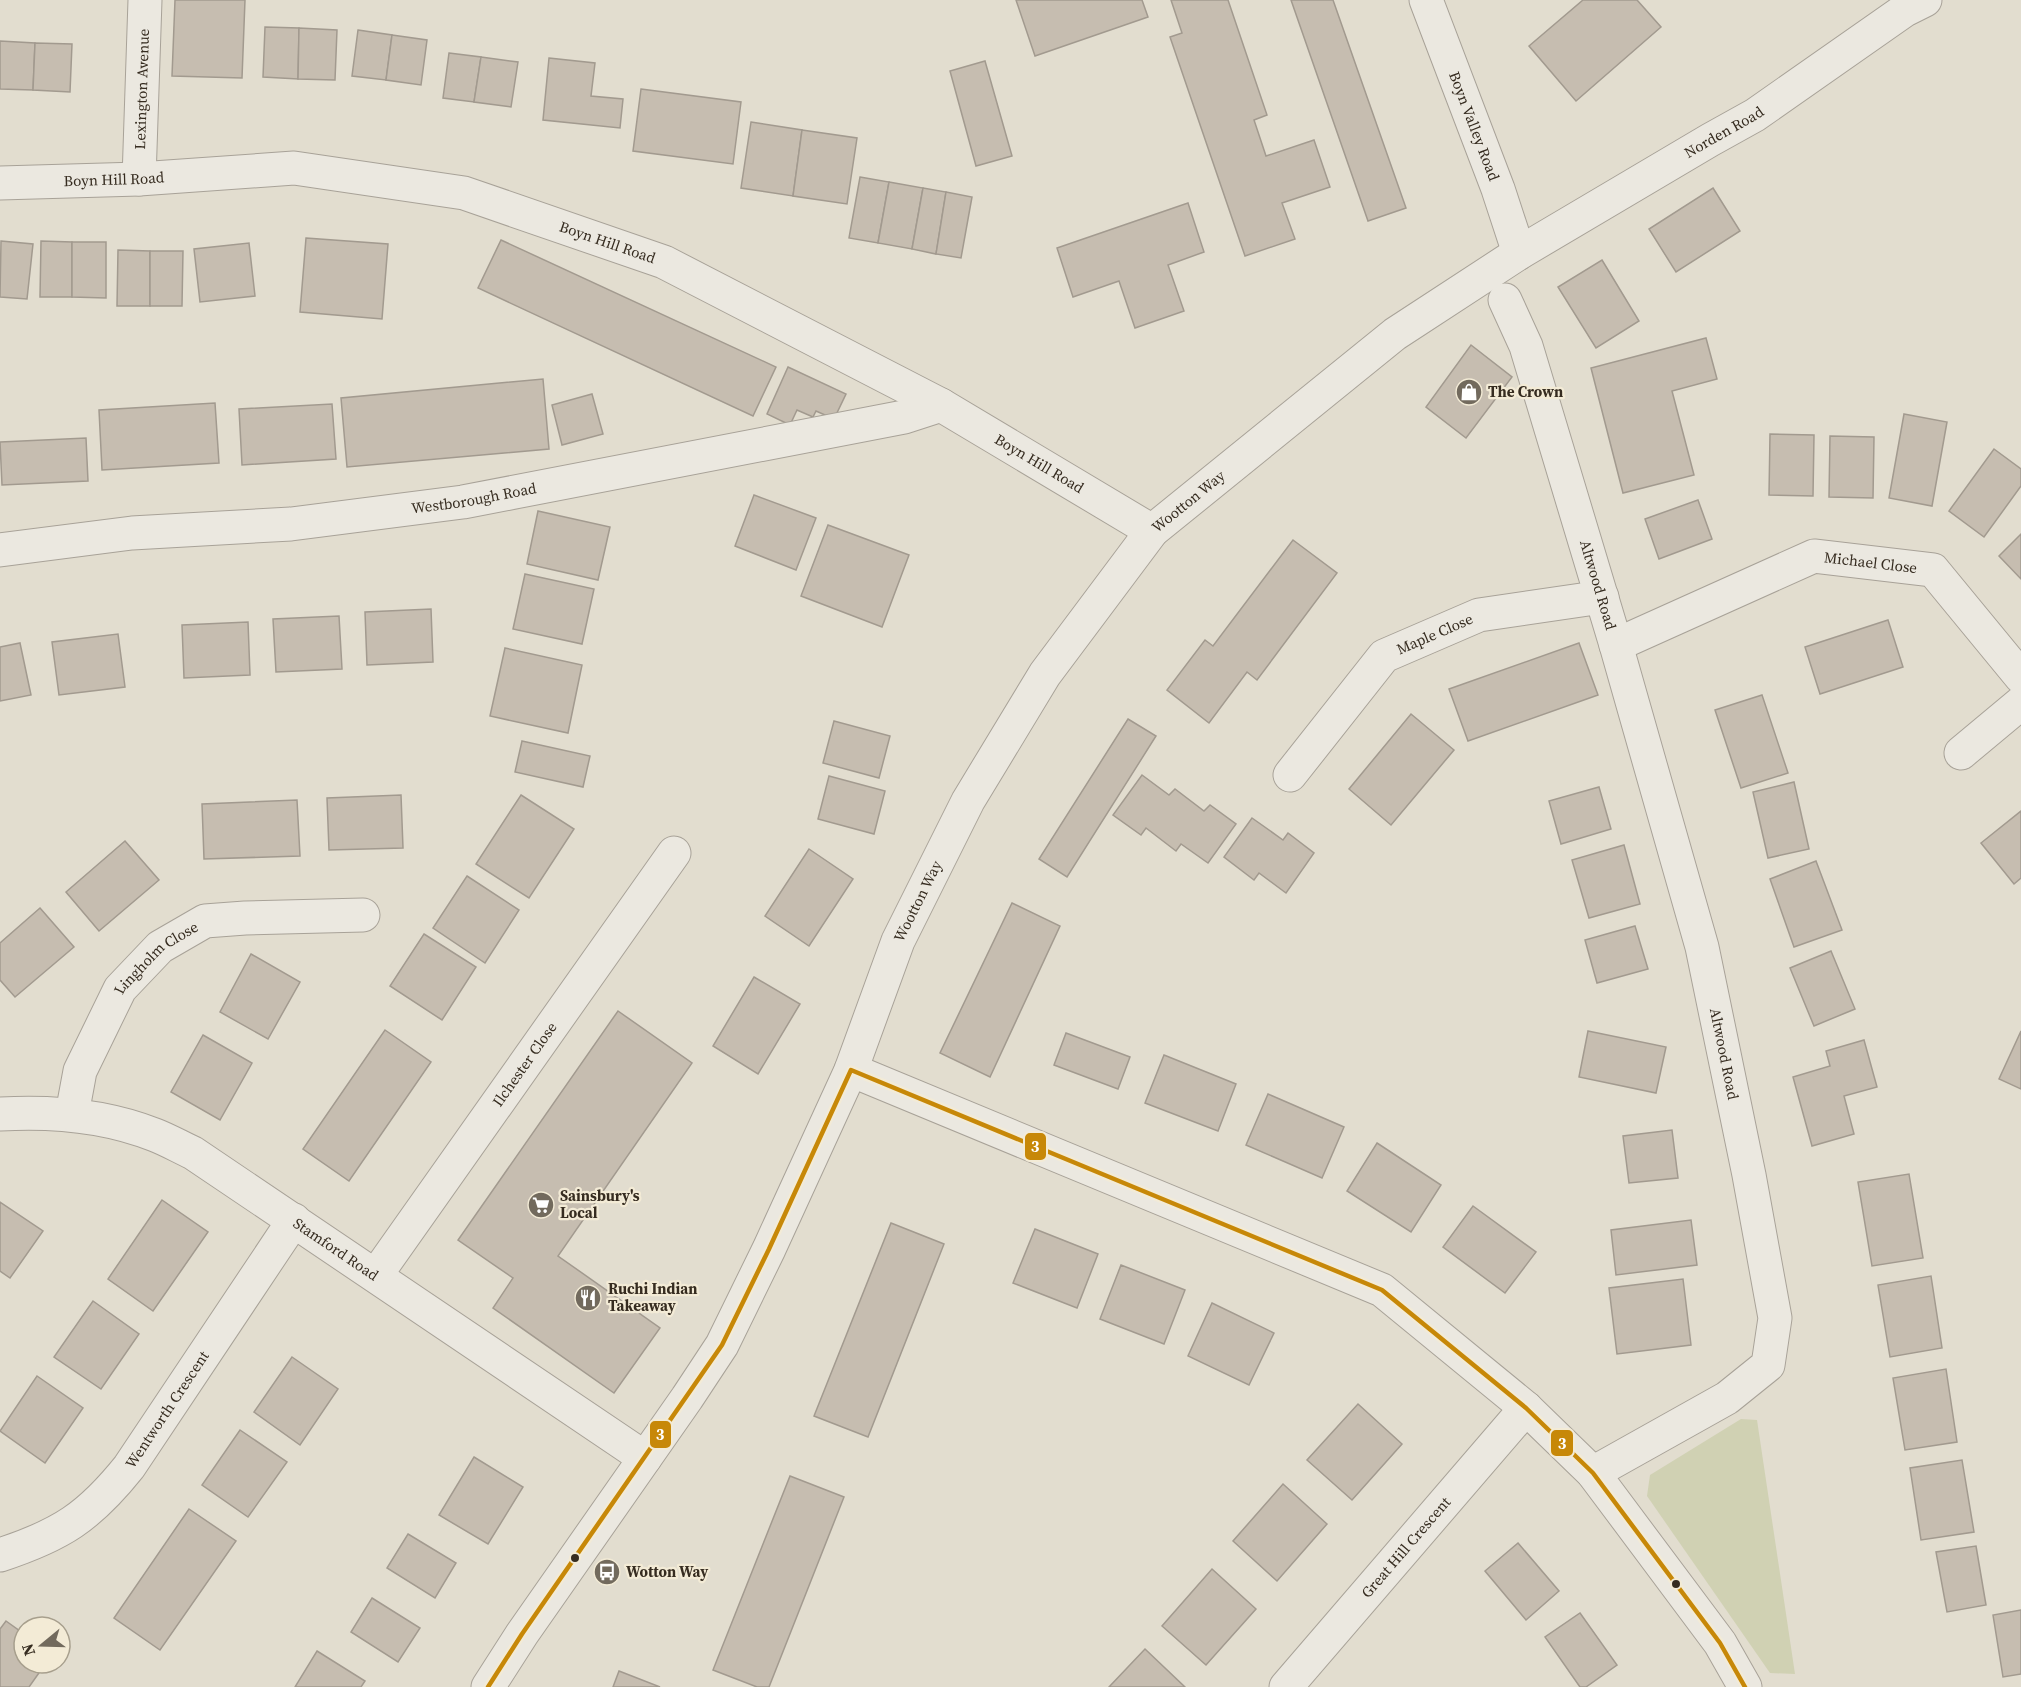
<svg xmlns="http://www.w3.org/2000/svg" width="2021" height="1687" viewBox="0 0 2021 1687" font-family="'Source Serif 4',serif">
<rect width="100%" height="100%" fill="#e2ddcf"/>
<path fill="#d0d1b3" d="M1741,1419L1757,1420L1795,1674L1770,1673L1647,1496L1650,1475Z"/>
<g fill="#c6bdb0" stroke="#a29a8f" stroke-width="1.5">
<path d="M175,0H245L242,78L172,76Z"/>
<path d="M1016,0H1142L1148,17L1035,56Z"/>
<path d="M1171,0H1228L1267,115L1254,120L1266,156L1314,140L1330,187L1282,203L1295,239L1245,256L1170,37L1182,33Z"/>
<path d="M1291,0H1333L1406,208L1368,221Z"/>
<path d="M1583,0H1637L1661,27L1576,101L1529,46Z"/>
<path d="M265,27L299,28L298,79L263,77Z"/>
<path d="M299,28L337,30L335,80L298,79Z"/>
<path d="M358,30L392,35L386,80L352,76Z"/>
<path d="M392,35L427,40L421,85L386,80Z"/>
<path d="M0,41L35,43L33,90L0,89Z"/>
<path d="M35,43L72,44L70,92L33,90Z"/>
<path d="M449,53L481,57L474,102L443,98Z"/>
<path d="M481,57L518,62L511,107L474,102Z"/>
<path d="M549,58L595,63L591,96L623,99L620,128L543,120Z"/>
<path d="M985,61L1012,156L976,166L950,71Z"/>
<path d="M641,89L741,102L733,164L633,151Z"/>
<path d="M751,122L802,130L793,196L741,188Z"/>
<path d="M802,130L857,138L847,204L793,196Z"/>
<path d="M860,177L889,182L878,243L849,238Z"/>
<path d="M889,182L923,188L912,249L878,243Z"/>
<path d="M923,188L946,192L936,254L912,249Z"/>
<path d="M1713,188L1740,231L1676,272L1649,229Z"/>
<path d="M946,192L972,197L961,258L936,254Z"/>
<path d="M1188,203L1204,252L1168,265L1184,311L1135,328L1119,281L1073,297L1057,248Z"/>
<path d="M306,238L388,244L382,319L300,312Z"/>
<path d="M501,240L776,367L753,416L478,288Z"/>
<path d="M1,241L33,244L27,299L0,297Z"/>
<path d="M41,241L72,242V297H40Z"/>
<path d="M72,242H106V298L72,297Z"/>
<path d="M249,243L255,296L200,302L194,249Z"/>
<path d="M118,250L150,251V306H117Z"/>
<path d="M150,251H183L182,306H150Z"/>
<path d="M1602,260L1639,321L1596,348L1558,287Z"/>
<path d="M1706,338L1717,379L1672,391L1694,475L1623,493L1591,368Z"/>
<path d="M1471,345L1512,377L1466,438L1426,407Z"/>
<path d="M788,367L846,394L834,419L816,411L813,417L797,410L790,425L767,414Z"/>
<path d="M543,379L549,449L347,467L341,398Z"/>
<path d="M592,394L603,434L562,445L552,405Z"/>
<path d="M215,403L219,463L102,470L99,410Z"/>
<path d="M332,404L336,459L242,465L239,409Z"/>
<path d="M1904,414L1947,422L1932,506L1889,498Z"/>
<path d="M1770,434L1814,435L1813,496L1769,495Z"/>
<path d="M1830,436L1874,437L1873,498L1829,497Z"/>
<path d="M86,438L88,481L2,485L0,442Z"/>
<path d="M1994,449L2021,469V486L1984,537L1949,511Z"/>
<path d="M754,495L816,518L796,570L735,546Z"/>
<path d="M1698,500L1712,539L1659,559L1645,519Z"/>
<path d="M538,511L610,527L598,580L527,564Z"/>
<path d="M828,525L909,555L882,627L801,596Z"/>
<path d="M2021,534V579L1999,556Z"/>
<path d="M1293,540L1337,573L1257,680L1247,672L1209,723L1167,690L1205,640L1213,646Z"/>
<path d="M525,574L594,589L582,644L513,629Z"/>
<path d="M431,609L433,662L367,665L365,612Z"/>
<path d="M339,616L342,669L276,672L273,619Z"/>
<path d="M1888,620L1903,667L1820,694L1805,647Z"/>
<path d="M248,622L250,675L184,678L182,625Z"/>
<path d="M118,634L125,687L59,695L52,642Z"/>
<path d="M20,643L31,695L0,701V647Z"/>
<path d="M1579,643L1598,695L1468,741L1449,689Z"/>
<path d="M505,648L582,665L568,733L490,716Z"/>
<path d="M1762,695L1788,773L1741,788L1715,710Z"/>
<path d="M1411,714L1454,750L1391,825L1349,789Z"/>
<path d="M1128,719L1156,736L1067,877L1039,859Z"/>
<path d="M834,721L890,736L879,778L823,763Z"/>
<path d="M522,741L590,756L583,787L515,772Z"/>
<path d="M1142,775L1169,795L1175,789L1204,811L1210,805L1236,824L1208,863L1181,844L1176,851L1146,828L1141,835L1113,815Z"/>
<path d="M829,776L885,791L874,834L818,819Z"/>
<path d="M1794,782L1809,849L1768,858L1753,792Z"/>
<path d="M1599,787L1611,829L1561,844L1549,801Z"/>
<path d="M401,795L403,848L329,850L327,798Z"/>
<path d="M521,795L574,829L529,898L476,864Z"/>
<path d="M297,800L300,856L204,859L202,804Z"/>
<path d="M2021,811V878L2014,884L1981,843Z"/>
<path d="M1252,818L1283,840L1288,833L1314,853L1286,893L1259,873L1254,880L1224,857Z"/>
<path d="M125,841L159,880L99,931L66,892Z"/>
<path d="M1624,845L1640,904L1589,918L1572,860Z"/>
<path d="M809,849L853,879L809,946L765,916Z"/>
<path d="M1816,861L1842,930L1794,947L1770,879Z"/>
<path d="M467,876L519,910L485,963L433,928Z"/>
<path d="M1012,903L1060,926L990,1077L940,1053Z"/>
<path d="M40,908L74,947L15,997L0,980V943Z"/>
<path d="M1635,926L1648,969L1597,983L1585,940Z"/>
<path d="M424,934L476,967L442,1020L390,986Z"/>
<path d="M1831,951L1855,1009L1814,1026L1790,968Z"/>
<path d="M251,954L300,982L268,1039L220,1012Z"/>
<path d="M754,977L800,1004L758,1074L713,1046Z"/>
<path d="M618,1011L692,1063L558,1256L660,1328L614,1393L493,1308L513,1278L458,1240Z"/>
<path d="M385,1030L431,1062L349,1181L303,1149Z"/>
<path d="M1588,1031L1666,1047L1656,1093L1579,1077Z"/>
<path d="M2021,1031V1089L1999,1079Z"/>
<path d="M1066,1033L1130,1057L1118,1089L1054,1065Z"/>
<path d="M203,1035L252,1063L220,1120L171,1092Z"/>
<path d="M1864,1040L1877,1087L1844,1096L1854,1134L1812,1146L1793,1077L1830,1066L1826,1051Z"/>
<path d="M1164,1055L1236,1084L1218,1131L1145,1103Z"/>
<path d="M1268,1094L1344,1127L1322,1178L1246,1145Z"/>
<path d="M1672,1130L1678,1178L1629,1183L1623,1136Z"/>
<path d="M1377,1143L1441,1185L1411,1232L1347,1191Z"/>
<path d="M1909,1174L1923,1258L1872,1266L1858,1182Z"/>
<path d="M162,1200L208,1232L153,1311L108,1279Z"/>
<path d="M0,1202L43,1231L10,1278L0,1271Z"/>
<path d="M1473,1206L1536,1252L1505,1293L1443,1247Z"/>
<path d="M1691,1220L1697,1265L1616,1275L1611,1230Z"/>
<path d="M891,1223L944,1244L868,1437L814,1416Z"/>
<path d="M1035,1229L1098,1254L1077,1308L1013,1283Z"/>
<path d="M1121,1265L1185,1290L1164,1344L1100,1319Z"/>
<path d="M1931,1276L1942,1348L1890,1357L1878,1285Z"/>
<path d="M1683,1279L1691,1345L1617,1354L1609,1288Z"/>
<path d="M93,1301L139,1334L101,1389L54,1357Z"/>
<path d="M1212,1303L1274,1333L1249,1385L1188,1356Z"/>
<path d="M292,1357L338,1389L300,1445L254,1412Z"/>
<path d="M1946,1369L1957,1442L1905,1450L1893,1378Z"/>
<path d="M37,1376L83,1408L45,1463L0,1431Z"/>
<path d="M1358,1404L1402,1444L1352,1500L1307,1460Z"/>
<path d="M240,1430L287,1462L248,1517L202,1485Z"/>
<path d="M474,1457L523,1487L488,1544L439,1515Z"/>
<path d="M1962,1460L1974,1532L1921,1540L1910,1468Z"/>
<path d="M790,1476L844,1497L769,1687H757L713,1670Z"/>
<path d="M1283,1484L1327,1524L1277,1581L1233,1541Z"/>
<path d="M189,1509L236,1541L160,1650L114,1618Z"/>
<path d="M408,1534L456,1563L435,1598L387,1568Z"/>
<path d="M1518,1543L1559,1591L1526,1620L1485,1571Z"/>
<path d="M1976,1546L1986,1605L1947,1612L1936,1552Z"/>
<path d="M1212,1569L1256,1609L1206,1665L1162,1626Z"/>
<path d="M372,1598L420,1628L398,1662L351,1632Z"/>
<path d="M2021,1610V1674L2003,1677L1993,1615Z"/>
<path d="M1580,1613L1617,1665L1586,1687H1580L1545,1637Z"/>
<path d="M6,1621L24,1634V1663H46L29,1687H0V1629Z"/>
<path d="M1145,1649L1185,1687H1109Z"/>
<path d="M317,1651L365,1681L361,1687H295Z"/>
<path d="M619,1671L660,1687H613Z"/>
</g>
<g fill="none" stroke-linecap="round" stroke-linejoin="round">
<defs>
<g id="minor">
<path id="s1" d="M1426,0L1498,189L1519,253"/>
<path id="s2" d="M139,179L145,0"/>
<path id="s3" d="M0,183L139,179L294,168L464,193L664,262L941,405L1152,531"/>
<path id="s4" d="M1505,300L1526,346L1616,645L1702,947L1749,1175L1775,1318L1768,1365L1727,1398L1593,1473"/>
<path id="s5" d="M0,550L132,533L291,524L463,502L904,417L941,405"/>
<path id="s6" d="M1616,645L1814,556L1933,570L2021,677"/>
<path d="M1961,753L2021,703"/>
<path id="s7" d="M1290,775L1384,656L1479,615L1602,597"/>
<path d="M851,1070L1382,1290L1526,1408L1593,1473L1720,1643L1745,1687"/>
<path id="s8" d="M0,1114C53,1111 105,1115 155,1135C168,1140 180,1147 193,1153L645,1458"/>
<path id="s9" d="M72,1114L80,1071L120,989L160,947L205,921L245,918L363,915"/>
<path id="s10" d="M376,1275L674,853"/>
<path id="s11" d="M0,1555C61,1535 89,1517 129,1467L294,1220"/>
<path id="s12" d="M488,1687L522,1634L687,1398L722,1345L769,1249L851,1070L898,941L968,801L1045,674L1152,531L1395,334L1519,253L1710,140L1755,115L1905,10L1925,0"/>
<path id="s13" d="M1286,1687L1526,1408"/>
</g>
</defs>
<use href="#minor" stroke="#a8a298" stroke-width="35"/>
<use href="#minor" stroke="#ebe8e0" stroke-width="33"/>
<defs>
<path id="bus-1" d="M488,1687L522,1634L722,1345L769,1249L851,1070L1382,1290L1526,1408L1593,1473L1720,1643L1745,1687"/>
</defs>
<use href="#bus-1" stroke="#f3ebd6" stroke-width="9"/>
<use href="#bus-1" stroke="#c78808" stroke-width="4.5"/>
</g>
<defs>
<symbol id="shop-disc" viewBox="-11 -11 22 22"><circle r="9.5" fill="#726a5d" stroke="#f3ebd6"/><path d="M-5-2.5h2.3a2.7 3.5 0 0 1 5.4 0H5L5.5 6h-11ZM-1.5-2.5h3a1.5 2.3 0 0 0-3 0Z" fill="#fff"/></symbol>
<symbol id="supermarket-disc" viewBox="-11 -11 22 22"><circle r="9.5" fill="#726a5d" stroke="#f3ebd6"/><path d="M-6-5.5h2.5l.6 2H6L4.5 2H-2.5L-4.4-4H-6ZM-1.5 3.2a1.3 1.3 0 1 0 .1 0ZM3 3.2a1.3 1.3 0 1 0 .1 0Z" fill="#fff"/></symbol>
<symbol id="restaurant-disc" viewBox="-11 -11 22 22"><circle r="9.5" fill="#726a5d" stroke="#f3ebd6"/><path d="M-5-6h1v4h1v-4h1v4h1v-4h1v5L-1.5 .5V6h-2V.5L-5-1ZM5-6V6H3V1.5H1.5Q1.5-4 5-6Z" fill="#fff"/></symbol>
<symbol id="bus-disc" viewBox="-11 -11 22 22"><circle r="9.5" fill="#726a5d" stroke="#f3ebd6"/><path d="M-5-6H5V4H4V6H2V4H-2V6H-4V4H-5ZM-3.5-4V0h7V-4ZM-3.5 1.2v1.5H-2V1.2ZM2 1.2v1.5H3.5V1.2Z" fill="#fff"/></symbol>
</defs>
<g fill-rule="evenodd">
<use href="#shop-disc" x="1454" y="377" width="30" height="30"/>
<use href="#supermarket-disc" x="526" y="1190" width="30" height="30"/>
<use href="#restaurant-disc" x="573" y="1283" width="30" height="30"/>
<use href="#bus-disc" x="592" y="1557" width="30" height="30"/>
</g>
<g fill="#362c20" stroke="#f3ebd6" stroke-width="2">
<circle cx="575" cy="1558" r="5"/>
<circle cx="1676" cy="1584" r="5"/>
</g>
<g text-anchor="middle" stroke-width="4.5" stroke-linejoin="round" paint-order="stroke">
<g font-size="15" fill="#362c20" stroke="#f3ebd6">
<text dy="5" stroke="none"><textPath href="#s2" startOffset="90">Lexington Avenue</textPath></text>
<text dy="5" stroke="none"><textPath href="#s1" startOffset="135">Boyn Valley Road</textPath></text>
<text dy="5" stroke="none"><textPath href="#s12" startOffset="2038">Norden Road</textPath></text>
<text dy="5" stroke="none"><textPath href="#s3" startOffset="114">Boyn Hill Road</textPath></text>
<text dy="5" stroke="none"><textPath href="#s3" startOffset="618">Boyn Hill Road</textPath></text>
<text dy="5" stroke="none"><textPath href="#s3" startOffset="1104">Boyn Hill Road</textPath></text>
<text dy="5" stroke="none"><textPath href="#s5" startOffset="477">Westborough Road</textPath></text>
<text dy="5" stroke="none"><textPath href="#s12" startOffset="1386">Wootton Way</textPath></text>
<text dy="5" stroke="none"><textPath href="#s6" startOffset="274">Michael Close</textPath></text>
<text dy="5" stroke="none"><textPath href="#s4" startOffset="300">Altwood Road</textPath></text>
<text dy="5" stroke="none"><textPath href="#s7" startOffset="207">Maple Close</textPath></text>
<text dy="5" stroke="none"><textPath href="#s12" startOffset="900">Wootton Way</textPath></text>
<text dy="5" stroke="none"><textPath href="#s9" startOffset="183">Lingholm Close</textPath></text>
<text dy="5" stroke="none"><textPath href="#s4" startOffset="786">Altwood Road</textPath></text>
<text dy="5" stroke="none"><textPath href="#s10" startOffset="258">Ilchester Close</textPath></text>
<text dy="5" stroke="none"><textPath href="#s8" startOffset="372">Stamford Road</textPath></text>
<text dy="5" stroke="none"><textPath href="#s11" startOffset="228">Wentworth Crescent</textPath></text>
<text dy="5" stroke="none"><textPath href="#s13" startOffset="184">Great Hill Crescent</textPath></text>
</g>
<g font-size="15" font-weight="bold" fill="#362c20" stroke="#f3ebd6" text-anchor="start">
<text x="1488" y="397">The Crown</text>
<text x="560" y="1201">Sainsbury's<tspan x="560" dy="17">Local</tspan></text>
<text x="608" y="1294">Ruchi Indian<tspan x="608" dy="17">Takeaway</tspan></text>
<text x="626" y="1577">Wotton Way</text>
</g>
</g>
<g stroke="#f3ebd6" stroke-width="2">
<rect x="1024" y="1132" width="23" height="29" rx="6" fill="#c78808"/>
<rect x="649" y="1420" width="23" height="29" rx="6" fill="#c78808"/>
<rect x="1550" y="1429" width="24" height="28" rx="6" fill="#c78808"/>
</g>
<g font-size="16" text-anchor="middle" font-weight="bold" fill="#fff">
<text x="1035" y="1152">3</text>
<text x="660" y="1440">3</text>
<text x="1562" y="1449">3</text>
</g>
<g transform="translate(42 1645) rotate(251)"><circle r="28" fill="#f3ebd6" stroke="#a79f8d" stroke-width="1.5"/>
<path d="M0-4.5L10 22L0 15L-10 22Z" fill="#726a5d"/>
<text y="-9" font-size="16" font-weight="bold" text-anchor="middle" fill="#362c20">N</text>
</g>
</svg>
